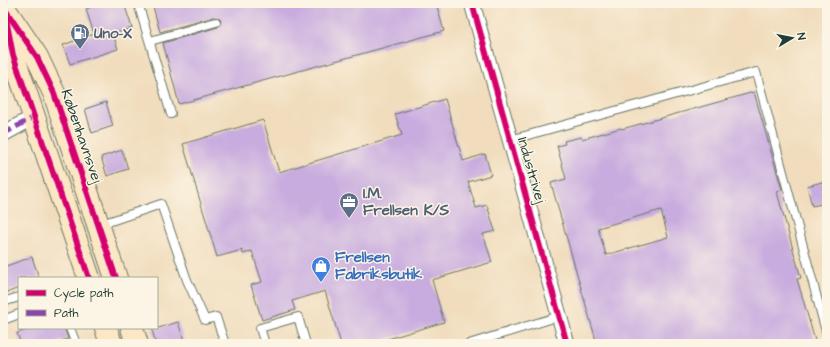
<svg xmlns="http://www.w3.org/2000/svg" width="830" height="347" viewBox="0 0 830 347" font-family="'Architects Daughter',sans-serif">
<rect width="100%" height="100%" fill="#fcf5e5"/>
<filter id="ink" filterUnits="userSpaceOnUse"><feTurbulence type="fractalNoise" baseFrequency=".025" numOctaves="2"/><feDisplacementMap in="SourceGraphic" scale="8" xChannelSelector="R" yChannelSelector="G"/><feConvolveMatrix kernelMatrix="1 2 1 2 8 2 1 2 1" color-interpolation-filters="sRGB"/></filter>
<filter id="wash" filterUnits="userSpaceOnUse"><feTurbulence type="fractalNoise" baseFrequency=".012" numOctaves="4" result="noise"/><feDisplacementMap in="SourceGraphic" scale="16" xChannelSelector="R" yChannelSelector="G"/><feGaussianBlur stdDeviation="0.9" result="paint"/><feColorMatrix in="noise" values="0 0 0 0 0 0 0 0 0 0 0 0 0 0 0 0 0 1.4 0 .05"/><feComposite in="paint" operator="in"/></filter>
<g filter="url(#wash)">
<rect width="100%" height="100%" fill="#f1ddbd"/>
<g id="blocks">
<g fill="#c8abdf" fill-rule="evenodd">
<path d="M103,3H124L132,28L113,34L118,49L70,64L63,45L94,34L86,9Z"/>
<path d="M152,3H436L444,31L179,104L163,43L218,27L221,21L220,18L214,17L160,32Z"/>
<path d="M754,92L782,190L777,192L801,278L797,279L816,344H597L551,183L566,179L557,146L565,144L564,141L581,137L582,139L621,128L622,129ZM661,210L668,237L606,255L598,228Z"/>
<path d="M445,99L463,161L485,154L491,175L468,182L476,208L487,205L495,231L483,234L492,262L432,280L444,322L371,344H341L325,291L292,301L295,310L262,320L251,285L262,282L252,251L243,254L242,250L217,257L183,144L263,120L279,172L402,135L395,114Z"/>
<path d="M106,102L113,126L92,133L85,109Z"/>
<path d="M122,150L128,169L107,176L101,157Z"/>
<path d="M822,182L827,203L812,206L807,186Z"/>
<path d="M32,257L39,278H19V288L6,293L3,285V267Z"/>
<path d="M178,322L185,344H156L152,330Z"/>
<path d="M33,328H64L68,339L53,344H21L17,333Z"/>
</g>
</g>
</g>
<g filter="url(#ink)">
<use href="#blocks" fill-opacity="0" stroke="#687564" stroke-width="1"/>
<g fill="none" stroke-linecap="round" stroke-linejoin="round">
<defs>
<g id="lane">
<path d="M138,3L171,114"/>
<path d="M150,41L216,22"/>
<path d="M510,140L756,72L827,335"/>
<path d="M99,225L161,204L187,280L205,320L216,317L225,344"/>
<path d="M3,302L19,297"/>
<path d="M3,320L19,314"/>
<path d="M70,328L76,344"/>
<path d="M265,344L260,328L298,317L306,344"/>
<path d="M469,344L560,316"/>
</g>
<g id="street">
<path d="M472,3L567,344"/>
<path d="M3,134L34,117"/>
</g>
<g id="secondary">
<path d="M6,11L37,57L54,93L116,278"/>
<path d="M7,18L13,55L89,278"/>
<path d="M106,328L111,344"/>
<path d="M132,328L137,344"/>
</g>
</defs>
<use href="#lane" stroke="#687564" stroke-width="10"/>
<use href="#street" stroke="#687564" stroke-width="17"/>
<use href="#secondary" stroke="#687564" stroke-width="24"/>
<use href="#lane" stroke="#fff" stroke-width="8"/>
<use href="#street" stroke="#fff" stroke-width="15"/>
<use href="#secondary" stroke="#fbe7c3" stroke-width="22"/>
<path stroke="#8e44ad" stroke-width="5" stroke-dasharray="10 5" stroke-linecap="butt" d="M3,134L34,117"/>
<defs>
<g id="cycleway">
<path d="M3,3L13,55L89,278"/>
<path d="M472,3L567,344"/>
<path d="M6,11L37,57L54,93L116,278"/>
</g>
</defs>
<use href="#cycleway" stroke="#fcf5e5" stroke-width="8"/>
<use href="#cycleway" stroke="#d6006c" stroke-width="6"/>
</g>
</g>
<defs>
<symbol id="fuel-pin" viewBox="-11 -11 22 30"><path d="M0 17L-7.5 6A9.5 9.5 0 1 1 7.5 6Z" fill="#5c6f8a" stroke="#fcf5e5"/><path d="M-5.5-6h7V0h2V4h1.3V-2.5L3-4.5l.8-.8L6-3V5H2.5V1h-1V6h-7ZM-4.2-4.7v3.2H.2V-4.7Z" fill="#fff"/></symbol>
<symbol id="office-pin" viewBox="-11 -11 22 30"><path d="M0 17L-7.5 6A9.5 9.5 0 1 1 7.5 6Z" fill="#5c6f8a" stroke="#fcf5e5"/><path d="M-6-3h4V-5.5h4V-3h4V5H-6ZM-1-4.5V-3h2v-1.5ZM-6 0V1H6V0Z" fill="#fff"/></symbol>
<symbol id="shop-pin" viewBox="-11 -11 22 30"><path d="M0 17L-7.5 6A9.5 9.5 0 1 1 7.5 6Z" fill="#3f7fe0" stroke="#fcf5e5"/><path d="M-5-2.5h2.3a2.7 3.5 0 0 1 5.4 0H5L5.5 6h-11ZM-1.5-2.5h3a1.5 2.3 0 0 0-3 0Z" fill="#fff"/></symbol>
</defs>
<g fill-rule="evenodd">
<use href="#fuel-pin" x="69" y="22" width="22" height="30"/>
<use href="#office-pin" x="338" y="191" width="22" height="30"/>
<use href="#shop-pin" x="310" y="255" width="22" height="30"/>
</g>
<g text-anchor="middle" stroke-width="3" stroke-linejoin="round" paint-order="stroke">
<g font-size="15" font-weight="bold" fill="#4e5e75" stroke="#fcf5e5" text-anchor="start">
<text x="94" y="38">Uno-X</text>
<text x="363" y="198">I.M.<tspan x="363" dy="17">Frellsen K/S</tspan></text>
</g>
<g font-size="15" fill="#1f3d34" stroke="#fcf5e5">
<text transform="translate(82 136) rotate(71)" y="5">Københavnsvej</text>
<text transform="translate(532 170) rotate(74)" y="5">Industrivej</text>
</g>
<g font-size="15" font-weight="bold" fill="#366cbe" stroke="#fcf5e5" text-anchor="start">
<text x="335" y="262">Frellsen<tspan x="335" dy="17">Fabriksbutik</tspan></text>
</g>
</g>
<rect width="830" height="347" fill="none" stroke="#fcf5e5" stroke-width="16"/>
<rect x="18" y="277" width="140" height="52" fill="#fcf5e5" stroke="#a4ab9e"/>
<rect x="26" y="290" width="20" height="6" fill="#d6006c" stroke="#a4ab9e"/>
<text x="54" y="297" font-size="12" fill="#1f3d34">Cycle path</text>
<rect x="26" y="310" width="20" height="6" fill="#8e44ad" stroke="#a4ab9e"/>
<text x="54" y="317" font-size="12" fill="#1f3d34">Path</text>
<g transform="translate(792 38) rotate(80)" stroke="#fcf5e5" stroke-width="3" paint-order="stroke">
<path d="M0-3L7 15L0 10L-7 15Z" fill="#1f3d34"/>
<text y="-6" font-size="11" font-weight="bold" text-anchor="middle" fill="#1f3d34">N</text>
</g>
</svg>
